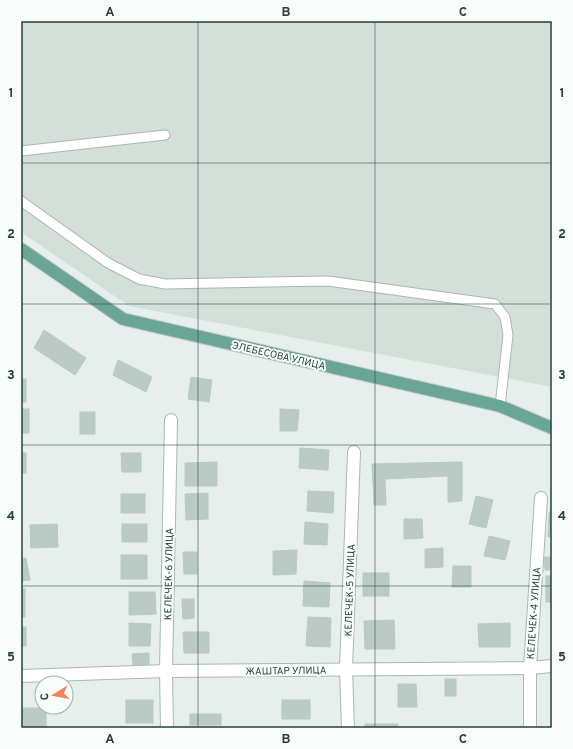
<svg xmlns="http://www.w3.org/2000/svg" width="573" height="749" viewBox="0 0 573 749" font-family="Overpass,sans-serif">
<rect width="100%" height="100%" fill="#e6efeb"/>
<path fill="#d4dfda" d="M21,21H552V387L129,306L21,232Z"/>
<g fill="#bbcac4" stroke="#b8c9c2">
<path d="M44,330L86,358L75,375L34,348Z"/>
<path d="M118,360L152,377L146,392L113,375Z"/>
<path d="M191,377L212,380L209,402L188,399Z"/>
<rect x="21" y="379" width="5" height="23"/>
<rect x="21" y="409" width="8" height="24"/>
<path d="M280,409L299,410L297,431H280Z"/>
<rect x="80" y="412" width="15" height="22"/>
<path d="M300,448L329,450L328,470L299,468Z"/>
<rect x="21" y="453" width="5" height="20"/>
<path d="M121,453H141V472H122Z"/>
<path d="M217,462V486H185V463Z"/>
<path d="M462,462V501L448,502V476L385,479L386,505H374L372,464Z"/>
<path d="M308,491L334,492L333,513L307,511Z"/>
<path d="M208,493V519L186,520L185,494Z"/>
<rect x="121" y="494" width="24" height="19"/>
<path d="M476,496L493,500L486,528L469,524Z"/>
<path d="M549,512H552V537H548Z"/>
<path d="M404,519H422L423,538L404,539Z"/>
<path d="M305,522L328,524L327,545L304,544Z"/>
<path d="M57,524L58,547L31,548L30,525Z"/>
<rect x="122" y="524" width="25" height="18"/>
<path d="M489,536L510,541L505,560L484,556Z"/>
<path d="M443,548V567L425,568V549Z"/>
<path d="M297,550L296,574L273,575V551Z"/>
<path d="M183,552H197V574H184Z"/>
<rect x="121" y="555" width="26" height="24"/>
<path d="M544,557H552V570H545Z"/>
<path d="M26,558L30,580L21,581V559Z"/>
<path d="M453,566H471V587H452Z"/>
<rect x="363" y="573" width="26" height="23"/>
<rect x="546" y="576" width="6" height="26"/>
<path d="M304,581L330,583L329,607L303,606Z"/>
<rect x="21" y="589" width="4" height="28"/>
<path d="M129,592H155L156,614L129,615Z"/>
<path d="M182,599H194V618L183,619Z"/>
<path d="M308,617L331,618L330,647L306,646Z"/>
<path d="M394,620L395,649H365L364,621Z"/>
<path d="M129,623L151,624L150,646H129Z"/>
<path d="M510,623V647H479L478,624Z"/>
<rect x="21" y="627" width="5" height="19"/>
<path d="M183,632H209V653H184Z"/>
<path d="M149,653V666H133L132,654Z"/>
<rect x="445" y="679" width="11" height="17"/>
<path d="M398,684H416L417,707H398Z"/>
<rect x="126" y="700" width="27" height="23"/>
<rect x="282" y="700" width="28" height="19"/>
<rect x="21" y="708" width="25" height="20"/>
<rect x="190" y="714" width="31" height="11"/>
<rect x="365" y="724" width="33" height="4"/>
</g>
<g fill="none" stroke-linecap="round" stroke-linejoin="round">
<defs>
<g id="service">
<path d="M21,151L165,135"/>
<path d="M21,201L108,263L139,279L165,284L328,281L495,304L505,317L508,335L500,406"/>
</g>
<g id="minor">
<path d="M21,676L166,671L530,668L552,666"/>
<path d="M167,728L166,671L171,420"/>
<path d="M348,728L346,669L354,452"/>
<path d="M530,728V668L541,498"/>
</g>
<path id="primary" d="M21,249L123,319L500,406L552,428"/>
</defs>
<use href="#service" stroke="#a8b8b2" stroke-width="11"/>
<use href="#minor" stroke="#a8b8b2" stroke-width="14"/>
<use href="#primary" stroke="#c2cac8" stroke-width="14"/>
<use href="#service" stroke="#fff" stroke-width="9"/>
<use href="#minor" stroke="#fff" stroke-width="12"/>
<use href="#primary" stroke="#6aa596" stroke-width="12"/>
</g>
<path fill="none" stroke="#24423a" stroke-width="1" stroke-opacity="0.55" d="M198,21V728M375,21V728M21,163H552M21,304H552M21,445H552M21,586H552"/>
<g text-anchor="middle" stroke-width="4" stroke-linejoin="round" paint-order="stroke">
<g font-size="10" fill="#24423a" stroke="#f7fbf9">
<text transform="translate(279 355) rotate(13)" y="4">ЭЛЕБЕСОВА УЛИЦА</text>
<text transform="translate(168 574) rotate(-89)" y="4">КЕЛЕЧЕК-6 УЛИЦА</text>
<text transform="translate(349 590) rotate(-88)" y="4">КЕЛЕЧЕК-5 УЛИЦА</text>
<text transform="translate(533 613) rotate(-86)" y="4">КЕЛЕЧЕК-4 УЛИЦА</text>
<text transform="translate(286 670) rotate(-1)" y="4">ЖАШТАР УЛИЦА</text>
</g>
</g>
<rect width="573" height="749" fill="none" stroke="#f7fbf9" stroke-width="44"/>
<g transform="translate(54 695) rotate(260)"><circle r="19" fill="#f7fbf9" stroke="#a3b1ad"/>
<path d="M0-3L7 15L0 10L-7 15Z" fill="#f4845f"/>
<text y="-6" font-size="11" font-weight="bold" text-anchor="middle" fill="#24423a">С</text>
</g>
<rect x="22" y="22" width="529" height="705" fill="none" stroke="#24423a" stroke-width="1.5"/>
<g font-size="13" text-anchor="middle" font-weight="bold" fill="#24423a">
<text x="110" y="16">A</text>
<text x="286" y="16">B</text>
<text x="463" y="16">C</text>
<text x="11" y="97">1</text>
<text x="562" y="97">1</text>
<text x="11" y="238">2</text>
<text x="562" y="238">2</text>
<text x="11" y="379">3</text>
<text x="562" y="379">3</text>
<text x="11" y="520">4</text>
<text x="562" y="520">4</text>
<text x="11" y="661">5</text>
<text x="562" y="661">5</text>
<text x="110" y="743">A</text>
<text x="286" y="743">B</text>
<text x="463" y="743">C</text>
</g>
</svg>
